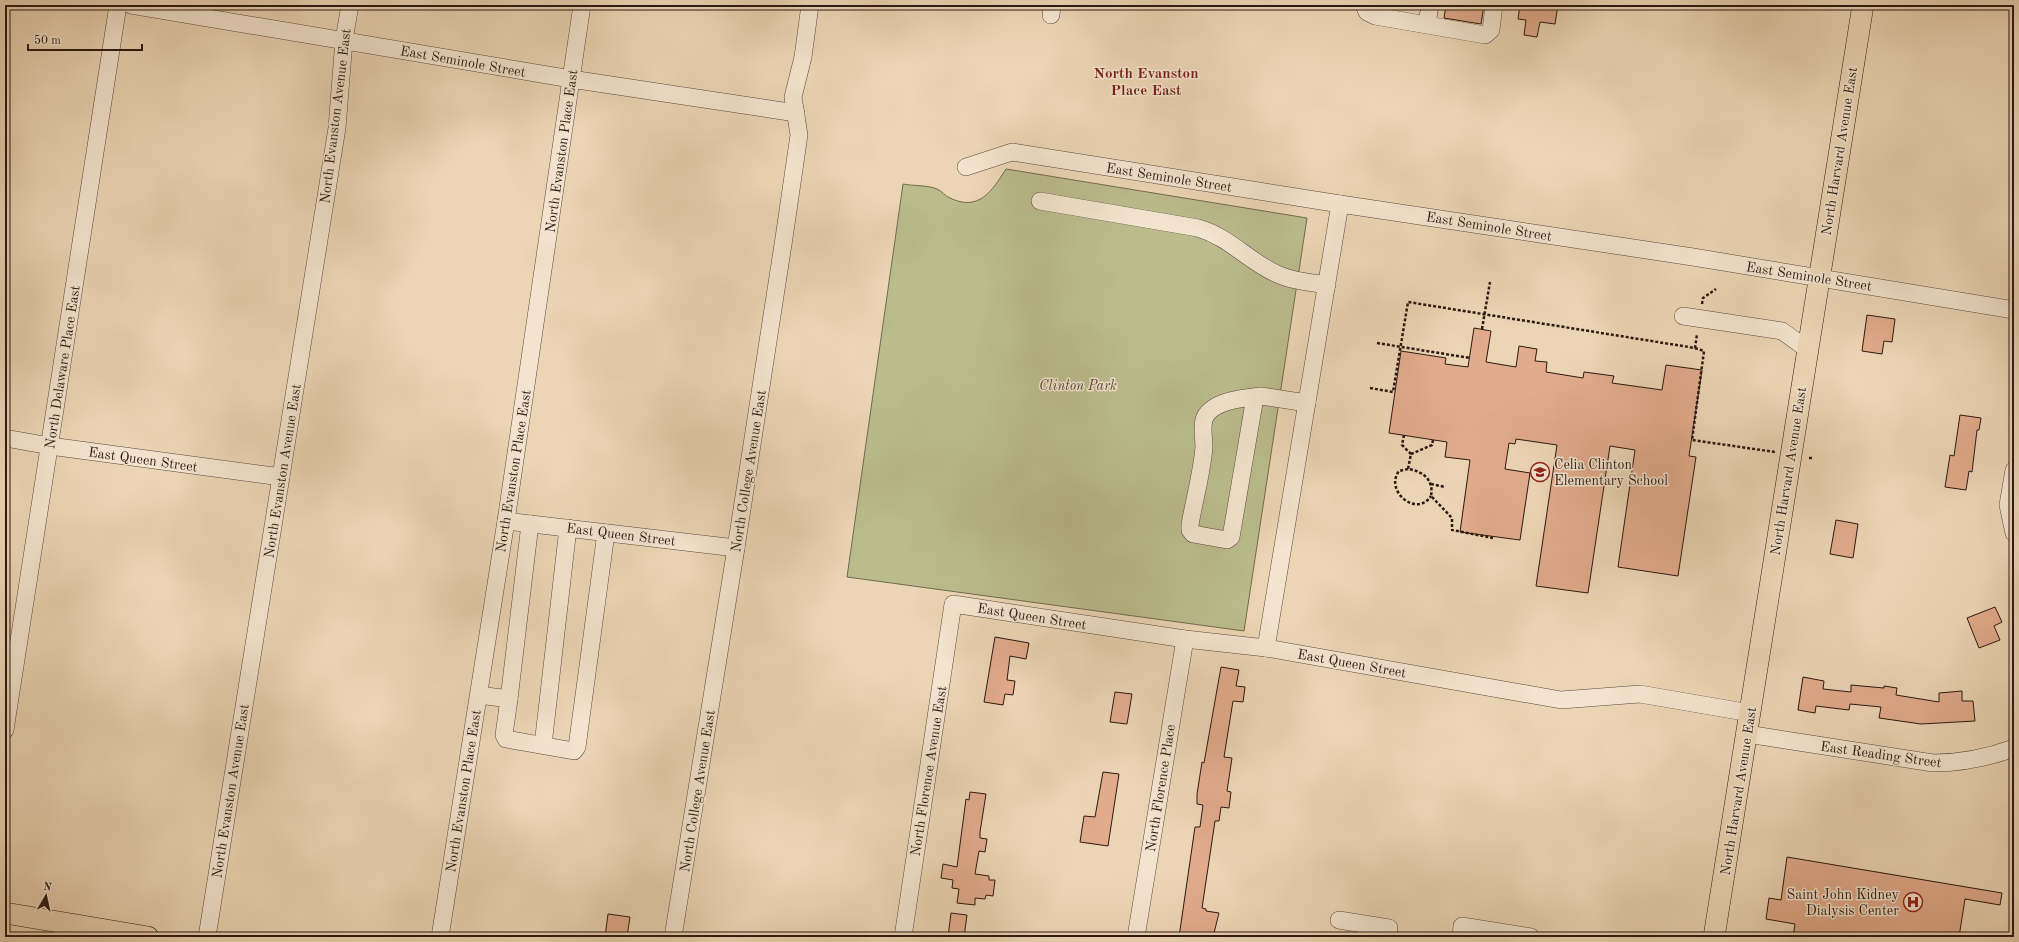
<svg xmlns="http://www.w3.org/2000/svg" width="2019" height="942" viewBox="0 0 2019 942" font-family="'Old Standard TT',serif">
<rect width="100%" height="100%" fill="#ecd5b5"/>
<filter id="stains"><feTurbulence type="fractalNoise" baseFrequency=".005" numOctaves="4"/><feColorMatrix values="0 0 0 0 .2 0 0 0 0 .09 0 0 0 0 .02 0 0 0 .5 -.17"/></filter>
<radialGradient id="worn" r=".72"><stop offset=".6" stop-color="#630" stop-opacity="0"/><stop offset="1" stop-color="#630" stop-opacity=".3"/></radialGradient>
<path fill="#babc8c" stroke="#726a4f" d="M1006,169L1307,218L1244,631L847,577L903,184C913,186 928,185 937,189C942,191 945,196 950,198C979,212 992,191 1006,169Z"/>
<g fill="#e2ab8c" stroke="#2a1812">
<path d="M1446,5H1484L1481,24L1444,18Z"/>
<path d="M1520,5H1558L1555,24L1540,22L1537,37L1524,35L1526,20L1518,19Z"/>
<path d="M1867,315L1895,319L1892,342L1884,341L1882,354L1862,351Z"/>
<path d="M1474,328L1491,331L1486,362L1516,367L1519,346L1537,349L1535,361L1547,362L1546,372L1583,378L1584,372L1614,376L1612,383L1662,390L1666,365L1702,370L1689,456L1696,457L1678,576L1618,567L1635,450L1610,446L1588,593L1536,586L1557,445L1516,439L1515,444L1509,443L1505,469L1530,473L1520,540L1460,532L1470,460L1445,457L1447,442L1389,433L1401,351L1446,358L1445,364L1468,367Z"/>
<path d="M1960,415L1981,418L1979,430H1977L1972,472L1969,471L1966,490L1945,487L1950,455L1954,456Z"/>
<path d="M1836,520L1858,524L1853,558L1830,554Z"/>
<path d="M1995,607L2002,622L1994,626L2000,640L1979,648L1967,618Z"/>
<path d="M995,637L1029,643L1026,659L1010,656L1007,680L1015,681L1013,695L1005,694L1003,705L984,702Z"/>
<path d="M1221,667L1239,670L1236,686L1245,687L1243,702L1233,701L1224,757L1232,758L1227,791L1231,792L1229,808L1221,807L1219,821H1215L1202,908L1206,909V911L1219,913L1213,937L1201,935V937H1179L1195,827H1200L1203,805L1197,804V794L1202,762L1204,763Z"/>
<path d="M1803,677L1824,681L1823,689L1851,692V685L1884,688V686L1897,688L1896,695L1939,702V693L1962,691V701H1973L1975,721L1921,724L1879,718L1881,707L1850,704L1849,710L1816,706L1815,713L1798,710Z"/>
<path d="M1115,692L1132,694L1127,724L1110,722Z"/>
<path d="M1103,772L1119,774L1108,846L1080,842L1084,816L1095,817Z"/>
<path d="M970,792L986,794L980,832V838L987,839L985,852L979,851L975,874L989,876V880H995L993,896L986,895L985,899L975,898V905L957,903L959,889L952,888L953,880L941,878L943,864L957,867L966,799L969,800Z"/>
<path d="M1787,857L2002,893L2000,905L1965,899L1959,937H1793L1795,924L1766,919L1769,898L1781,900Z"/>
<path d="M951,913L967,915L964,937H948Z"/>
<path d="M608,914L630,917L627,937H605Z"/>
</g>
<g fill="none" stroke-linecap="round" stroke-linejoin="round">
<defs>
<g id="minor">
<path d="M131,5L571,79L796,113"/>
<path d="M1364,5L1367,12L1375,16L1485,35L1491,30L1494,5"/>
<path d="M1051,15L1052,5"/>
<path d="M1427,24L1430,5"/>
<path d="M966,167L1012,152L1340,204L1693,257L2014,310"/>
<path d="M1040,201L1198,228C1229,237 1247,260 1275,273C1291,281 1309,282 1327,285"/>
<path d="M1683,316L1782,331L1807,349"/>
<path d="M1255,397L1231,537L1227,540L1193,534L1190,530V525C1194,500 1202,473 1204,447C1204,438 1201,426 1205,417C1214,400 1244,398 1261,396L1307,403"/>
<path d="M5,438L50,446L281,477"/>
<path d="M2014,470L2008,505L2014,533"/>
<path d="M506,521L736,548"/>
<path d="M1266,648L1340,204"/>
<path d="M479,695L509,699L504,735L506,739L574,751L577,747L606,533"/>
<path d="M509,699L530,524"/>
<path d="M5,730L118,5"/>
<path d="M1747,734L1933,763C1961,763 1987,758 2014,748"/>
<path d="M543,745L568,528"/>
<path d="M1339,920L1389,928L1388,937"/>
<path d="M207,937L337,128L344,40L350,5"/>
<path d="M440,937L506,521L582,5"/>
<path d="M673,937L736,548L784,238L799,135L793,97L803,57L810,5"/>
<path d="M903,937L953,604L1185,639L1266,648L1561,700L1640,694L1750,713"/>
<path d="M1136,937L1185,639"/>
<path d="M1461,937L1462,926L1531,937"/>
</g>
<g id="major">
<path d="M5,913L148,937"/>
<path d="M1714,937L1863,5"/>
</g>
</defs>
<use href="#minor" stroke="#5a473b" stroke-width="18"/>
<use href="#major" stroke="#2a1812" stroke-width="22"/>
<g stroke="#2a1812" stroke-width="2.5" stroke-dasharray="3 2" stroke-linecap="butt">
<path d="M1702,304L1703,298L1716,289"/>
<path d="M1482,329L1490,282"/>
<path d="M1377,343L1470,358"/>
<path d="M1695,348L1704,351L1692,440L1775,452"/>
<path d="M1370,388L1393,392L1408,302L1695,348L1697,334"/>
<path d="M1404,435L1402,445L1411,454L1408,469C1423,471 1434,480 1431,496L1452,518V530L1493,538"/>
<path d="M1411,454L1432,445L1433,440"/>
<path d="M1809,458H1813"/>
<path d="M1408,469L1399,471C1384,491 1417,518 1431,496"/>
<path d="M1431,484L1445,487"/>
</g>
<use href="#minor" stroke="#f3e4cf" stroke-width="17"/>
<use href="#major" stroke="#ecd5b5" stroke-width="21"/>
</g>
<defs>
<symbol id="school-ring" viewBox="-11 -11 22 22"><circle r="9.5" fill="#f3e4cf" stroke="#8f2418" stroke-width="1.5"/><path d="M0-5L7-2L0 1L-7-2ZM-4 1L0 2.5L4 1V4Q0 6-4 4Z" fill="#8f2418"/></symbol>
<symbol id="hospital-ring" viewBox="-11 -11 22 22"><circle r="9.5" fill="#f3e4cf" stroke="#8f2418" stroke-width="1.5"/><path d="M-5-5h3v3.5h4V-5h3V5h-3V1.5h-4V5h-3Z" fill="#8f2418"/></symbol>
</defs>
<g fill-rule="evenodd">
<use href="#school-ring" x="1529" y="461" width="22" height="22"/>
<use href="#hospital-ring" x="1902" y="891" width="22" height="22"/>
</g>
<g text-anchor="middle" stroke-width="3" stroke-linejoin="round" paint-order="stroke">
<g font-size="14" fill="#2a1812" stroke="#f3e4cf">
<text transform="translate(463 61) rotate(10)" y="5">East Seminole Street</text>
<text transform="translate(335 116) rotate(-83)" y="5">North Evanston Avenue East</text>
<text transform="translate(561 151) rotate(-82)" y="5">North Evanston Place East</text>
<text transform="translate(1839 151) rotate(-81)" y="5">North Harvard Avenue East</text>
<text transform="translate(1169 177) rotate(9)" y="5">East Seminole Street</text>
<text transform="translate(1489 226) rotate(9)" y="5">East Seminole Street</text>
<text transform="translate(1809 276) rotate(9)" y="5">East Seminole Street</text>
<text transform="translate(62 367) rotate(-81)" y="5">North Delaware Place East</text>
<text transform="translate(143 459) rotate(8)" y="5">East Queen Street</text>
<text transform="translate(282 471) rotate(-81)" y="5">North Evanston Avenue East</text>
<text transform="translate(513 471) rotate(-81)" y="5">North Evanston Place East</text>
<text transform="translate(748 471) rotate(-81)" y="5">North College Avenue East</text>
<text transform="translate(1788 471) rotate(-81)" y="5">North Harvard Avenue East</text>
<text transform="translate(621 534) rotate(7)" y="5">East Queen Street</text>
<text transform="translate(1032 616) rotate(9)" y="5">East Queen Street</text>
<text transform="translate(1352 663) rotate(10)" y="5">East Queen Street</text>
<text transform="translate(1881 754) rotate(8)" y="5">East Reading Street</text>
<text transform="translate(928 771) rotate(-81)" y="5">North Florence Avenue East</text>
<text transform="translate(1160 788) rotate(-81)" y="5">North Florence Place</text>
<text transform="translate(230 791) rotate(-81)" y="5">North Evanston Avenue East</text>
<text transform="translate(463 791) rotate(-81)" y="5">North Evanston Place East</text>
<text transform="translate(697 791) rotate(-81)" y="5">North College Avenue East</text>
<text transform="translate(1738 791) rotate(-81)" y="5">North Harvard Avenue East</text>
</g>
<g font-size="14" font-style="italic" fill="#554937" stroke="#f3e4cf">
<text x="1078" y="390">Clinton Park</text>
</g>
<g font-size="14" fill="#2a1812" stroke="#f3e4cf" text-anchor="start">
<text x="1554" y="469">Celia Clinton<tspan x="1554" dy="16">Elementary School</tspan></text>
<text x="1899" y="899" text-anchor="end">Saint John Kidney<tspan x="1899" dy="16">Dialysis Center</tspan></text>
</g>
<g font-size="15" font-weight="bold" fill="#7a1f14" stroke="#f3e4cf">
<text x="1146" y="78">North Evanston<tspan x="1146" dy="17">Place East</tspan></text>
</g>
</g>
<rect width="2019" height="942" fill="none" stroke="#ecd5b5" stroke-width="20"/>
<rect x="6" y="6" width="2007" height="930" fill="none" stroke="#2a1812" stroke-width="2"/>
<rect x="10" y="10" width="1999" height="922" fill="none" stroke="#2a1812"/>
<g transform="translate(46 896) rotate(9)" stroke="#f3e4cf" stroke-width="3" paint-order="stroke">
<path d="M0-3L7 15L0 10L-7 15Z" fill="#2a1812"/>
<text y="-6" font-size="11" font-weight="bold" text-anchor="middle" fill="#2a1812">N</text>
</g>
<path d="M28 44v6h114v-6" fill="none" stroke="#2a1812" stroke-width="2"/>
<text x="34" y="44" font-size="12" fill="#2a1812" stroke="#f3e4cf" stroke-width="3" paint-order="stroke">50 m</text>
<rect width="100%" height="100%" filter="url(#stains)"/>
<rect width="100%" height="100%" fill="url(#worn)"/>
</svg>
